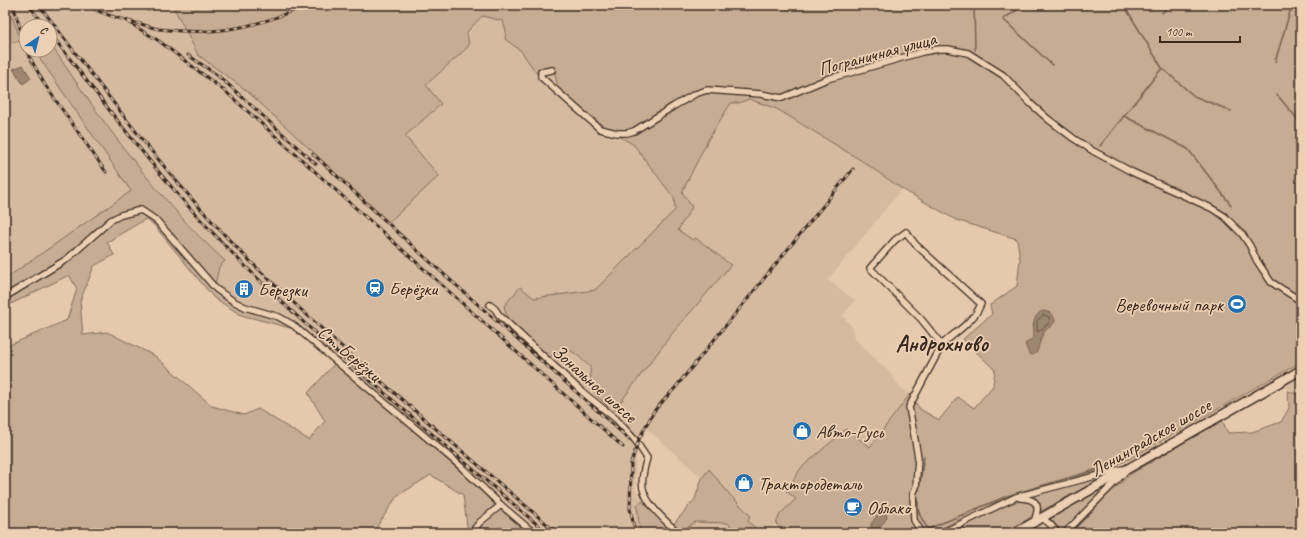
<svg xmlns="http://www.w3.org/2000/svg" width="1306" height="538" viewBox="0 0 1306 538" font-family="Caveat,sans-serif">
<rect width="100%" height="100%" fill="#e6c9ad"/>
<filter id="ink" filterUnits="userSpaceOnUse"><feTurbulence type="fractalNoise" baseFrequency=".025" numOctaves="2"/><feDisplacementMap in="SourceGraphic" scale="8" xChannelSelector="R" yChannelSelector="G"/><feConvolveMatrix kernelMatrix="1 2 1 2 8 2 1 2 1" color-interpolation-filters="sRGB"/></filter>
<g filter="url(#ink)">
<g fill="#d6baa0">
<path d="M8,5L173,6L198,55L247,91L405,136L441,104L426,85L469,46L467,32L482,16L503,21L506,31L505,39L521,51L537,74L554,68L607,129L634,145L674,198L675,210L595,290L534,298L520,287L504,306L508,320L576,354L590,367L591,381L671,335L731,265L696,238L694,240L678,230L682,192L709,138L731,103H739L749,99L777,109L862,161L902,189L828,280L855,300L843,316L852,327L856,340L890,373L900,387L910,394L870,447L817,455L801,468L796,499L780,514L776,524L767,533H761L748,521L750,515L730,495L709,470L702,478L646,428L636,453L635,490L642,501L637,505L640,533H528L494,504L467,477L294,329L244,309L214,289L219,267L224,261L176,211L128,154L77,83L50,43V26H26V50H34L131,191L5,279V44L21,41Z"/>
<path d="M1301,377V396L1288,391L1284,386Z"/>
<path d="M695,522L728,523L737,533H679Z"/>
</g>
<g fill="#c6ac93" stroke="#806b58">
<path d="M5,5H8L21,41L5,44Z"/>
<path d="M170,5H1301V362L1124,462L984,506L933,533H785L776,524L780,514L796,499L786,491L801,468L846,429L870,447L910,394L920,409L939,420L958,397L974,408L993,386L995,370L963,339L992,314L990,305L1017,286L1020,259L1017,239L956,220L902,189L862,161L777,109L749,99L739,103H731L709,138L682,192L692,207L678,230L693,240L696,238L731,265L671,335L613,412L597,396L591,381L590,367L576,354L568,349L549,357L508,320L504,306L520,287L534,298L595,290L675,210L674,198L634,145L607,129L558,89L554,68L537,74L521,51L505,39L506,31L503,21L482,16L467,32L469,46L426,85L441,104L405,136L439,176L389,222L247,91L198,55L173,6Z"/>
<path d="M50,43C88,101 129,159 176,211C191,229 208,245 225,261L219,267L214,289L222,296L278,319L294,329L241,315L214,298L153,224L146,219L107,242L114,255L94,266L80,301L83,335L107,332L155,356L212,406L244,415L258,409L309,440L325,421L308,393L335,363L467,477L494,504L528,533H468L463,495L431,475L397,496L373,533H5V347L67,320L77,289L69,275L5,307V279L131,191L34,50H50Z"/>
<path d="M1288,391L1301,396V533H1071L1109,494L1131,474L1222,420L1228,433L1252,432L1281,422L1289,408Z"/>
<path d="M709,469L730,495L750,515L748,521L761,533H737L728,523L695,522L679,533H640L637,505L642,501L657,516L671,527L695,499L702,478Z"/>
<path d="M1097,477L1099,480L1041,511C1041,503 1039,500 1033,495Z"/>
<path d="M1098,490L1099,493L1062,533H1060L1058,526L1050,519Z"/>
<path d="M1022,501L1029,503L1032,505L1034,509L1033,514L1028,519L1003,533H951C968,523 1003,503 1022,501Z"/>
</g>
<g fill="#9d8670" stroke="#76614f">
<path d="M23,65L31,78L23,84L13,69Z"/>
<path d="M1042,311C1050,312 1053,313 1055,321C1051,328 1050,326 1046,330C1041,335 1039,346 1037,352L1033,355L1029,354L1025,344L1033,338C1033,327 1032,317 1042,311Z"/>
<path d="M879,513H886L887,518L875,533H871V524Z"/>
</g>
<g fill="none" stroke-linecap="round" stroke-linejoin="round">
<path stroke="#624f3f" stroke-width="1" d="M1044,315L1049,317L1050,321L1048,324L1038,332L1037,330V321Z"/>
<g stroke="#76614f" stroke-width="1.5">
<path d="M974,5L975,50"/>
<path d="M1025,5L1003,19L1052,65"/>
<path d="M1124,5L1162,68L1194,96L1231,111"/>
<path d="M1162,13L1169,5"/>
<path d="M1275,62L1292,5"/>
<path d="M1277,95L1301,123"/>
<path d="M1124,116L1188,149L1231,205"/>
<path d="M1100,146L1162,68"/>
<path d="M919,490L924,456"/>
<path d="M918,496C917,512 919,515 928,529L1007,496L1095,470L1157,439"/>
</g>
<defs>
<g id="minor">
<path d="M145,5L148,7"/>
<path d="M552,70L541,72V77L600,129L617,133H627L634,131L674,106L695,94L707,90L761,94L782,98L827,79L853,72L922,52L939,49H948L968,53L1003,75L1031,104L1048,119L1073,138L1093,151L1132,172L1211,208L1224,216L1242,234L1250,246L1257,261L1271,282L1301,301"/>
<path d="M5,297L67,259L111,220L121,215L141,210L157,221L216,289L233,301L245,307L279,317L293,325L458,464L501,505L534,533"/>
<path d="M490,305L495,309L499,315L580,390L616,419L635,440L647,458C644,468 640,482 644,492C649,507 667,522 678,533"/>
<path d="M1020,498C1039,499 1040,506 1034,522"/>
<path d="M1042,518L1050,524L1057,533"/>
<path d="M471,533L480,522L501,505"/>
<path d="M922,533L914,520L913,494L916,487L918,457L909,407L942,345C950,336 960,331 968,322C974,317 978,311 981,304L915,244L906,232L895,240L870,268L921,319L942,345"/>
<path d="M942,533L1016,497L1122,469"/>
<path d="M1065,533L1123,474"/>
</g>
<path id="highway" d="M1015,533L1301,370"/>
</defs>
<use href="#minor" stroke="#3b2a1e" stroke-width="8"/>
<use href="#highway" stroke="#3b2a1e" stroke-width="11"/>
<use href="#minor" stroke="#edd0b3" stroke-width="5.5"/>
<use href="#highway" stroke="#edd0b3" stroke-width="8"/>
<defs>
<g id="rail">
<path d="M13,5L26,48"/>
<path d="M29,5L44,26"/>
<path d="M39,5C106,93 171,183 250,261C348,357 454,443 557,533"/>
<path d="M86,5C103,15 123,20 141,24C147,26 153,28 159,29C210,36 259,28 305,5"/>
<path d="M128,22L159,41L226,92L623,447"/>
<path d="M50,33C88,82 124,131 164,178C212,236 267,289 323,340L547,533"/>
<path d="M27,50L29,56L45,85L106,172"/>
<path d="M188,55L217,75L231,87L316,164"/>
<path d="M313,154L419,252L629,439"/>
<path d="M634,526L630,509L631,463L639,439L654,411L675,388L853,169"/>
</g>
</defs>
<use href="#rail" stroke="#3b2a1e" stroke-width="3"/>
<use href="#rail" stroke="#edd0b3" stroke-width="1.5" stroke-dasharray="4.5" stroke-linecap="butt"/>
</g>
</g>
<defs>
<symbol id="station-disc" viewBox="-11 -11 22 22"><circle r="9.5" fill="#1f6fb2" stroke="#edd0b3"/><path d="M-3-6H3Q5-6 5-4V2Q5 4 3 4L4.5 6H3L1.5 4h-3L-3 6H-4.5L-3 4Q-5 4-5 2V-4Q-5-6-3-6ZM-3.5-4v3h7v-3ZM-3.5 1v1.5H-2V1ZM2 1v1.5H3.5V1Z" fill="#fff"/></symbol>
<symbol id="building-disc" viewBox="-11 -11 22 22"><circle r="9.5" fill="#1f6fb2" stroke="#edd0b3"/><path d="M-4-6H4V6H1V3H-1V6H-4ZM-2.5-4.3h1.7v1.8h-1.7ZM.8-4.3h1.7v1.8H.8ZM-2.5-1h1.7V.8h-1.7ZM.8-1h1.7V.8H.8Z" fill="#fff"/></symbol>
<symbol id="stadium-disc" viewBox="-11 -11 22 22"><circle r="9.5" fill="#1f6fb2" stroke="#edd0b3"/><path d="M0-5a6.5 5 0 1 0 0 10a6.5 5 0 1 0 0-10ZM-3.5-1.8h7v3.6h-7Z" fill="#fff"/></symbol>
<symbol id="shop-disc" viewBox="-11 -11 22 22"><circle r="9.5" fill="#1f6fb2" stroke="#edd0b3"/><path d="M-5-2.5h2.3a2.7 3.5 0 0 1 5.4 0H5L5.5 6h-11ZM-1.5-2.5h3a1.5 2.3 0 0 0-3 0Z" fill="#fff"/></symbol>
<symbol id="cafe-disc" viewBox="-11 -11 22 22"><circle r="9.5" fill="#1f6fb2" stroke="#edd0b3"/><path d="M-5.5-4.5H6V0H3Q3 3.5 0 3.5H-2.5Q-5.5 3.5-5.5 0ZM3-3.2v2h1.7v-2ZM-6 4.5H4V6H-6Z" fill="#fff"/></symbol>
</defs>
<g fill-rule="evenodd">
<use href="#station-disc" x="364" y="277" width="22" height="22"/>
<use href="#building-disc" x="233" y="278" width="22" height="22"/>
<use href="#stadium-disc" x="1226" y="293" width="22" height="22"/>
<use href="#shop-disc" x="791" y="420" width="22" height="22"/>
<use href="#shop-disc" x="733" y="472" width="22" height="22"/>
<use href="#cafe-disc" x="842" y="496" width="22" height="22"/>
</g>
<g text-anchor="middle" stroke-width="3.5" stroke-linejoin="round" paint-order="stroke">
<g font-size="19" fill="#3b2a1e" stroke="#edd0b3">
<text transform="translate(877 53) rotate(-15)" y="7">Пограничная улица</text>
<text transform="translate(350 353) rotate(40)" y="7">Ст. Берёзки</text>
<text transform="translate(595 383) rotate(42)" y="7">Зональное шоссе</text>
<text transform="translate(1150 437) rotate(-30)" y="7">Ленинградское шоссе</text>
</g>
<g font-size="19" fill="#3b2a1e" stroke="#edd0b3" text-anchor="start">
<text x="389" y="295">Берёзки</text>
<text x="258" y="296">Березки</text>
<text x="1223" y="311" text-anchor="end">Веревочный парк</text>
<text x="816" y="438">Авто-Русь</text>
<text x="758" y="490">Трактородеталь</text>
<text x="867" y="514">Облако</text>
</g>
<g font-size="23" font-weight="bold" fill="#3b2a1e" stroke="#edd0b3">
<text x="942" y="351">Андрохново</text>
</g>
</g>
<rect width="1306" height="538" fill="none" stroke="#edd0b3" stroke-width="20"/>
<rect x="10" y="10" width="1286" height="518" fill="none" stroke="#3b2a1e" stroke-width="1.5" filter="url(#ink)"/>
<g transform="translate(38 38) rotate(35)"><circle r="19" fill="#edd0b3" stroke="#a68e77"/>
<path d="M0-3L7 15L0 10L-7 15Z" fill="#1f6fb2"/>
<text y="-6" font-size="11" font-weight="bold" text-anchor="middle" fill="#3b2a1e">С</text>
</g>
<path d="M1160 36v6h80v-6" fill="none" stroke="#3b2a1e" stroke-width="2"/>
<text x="1166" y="36" font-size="12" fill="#3b2a1e" stroke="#edd0b3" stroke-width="3" paint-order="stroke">100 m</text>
</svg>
